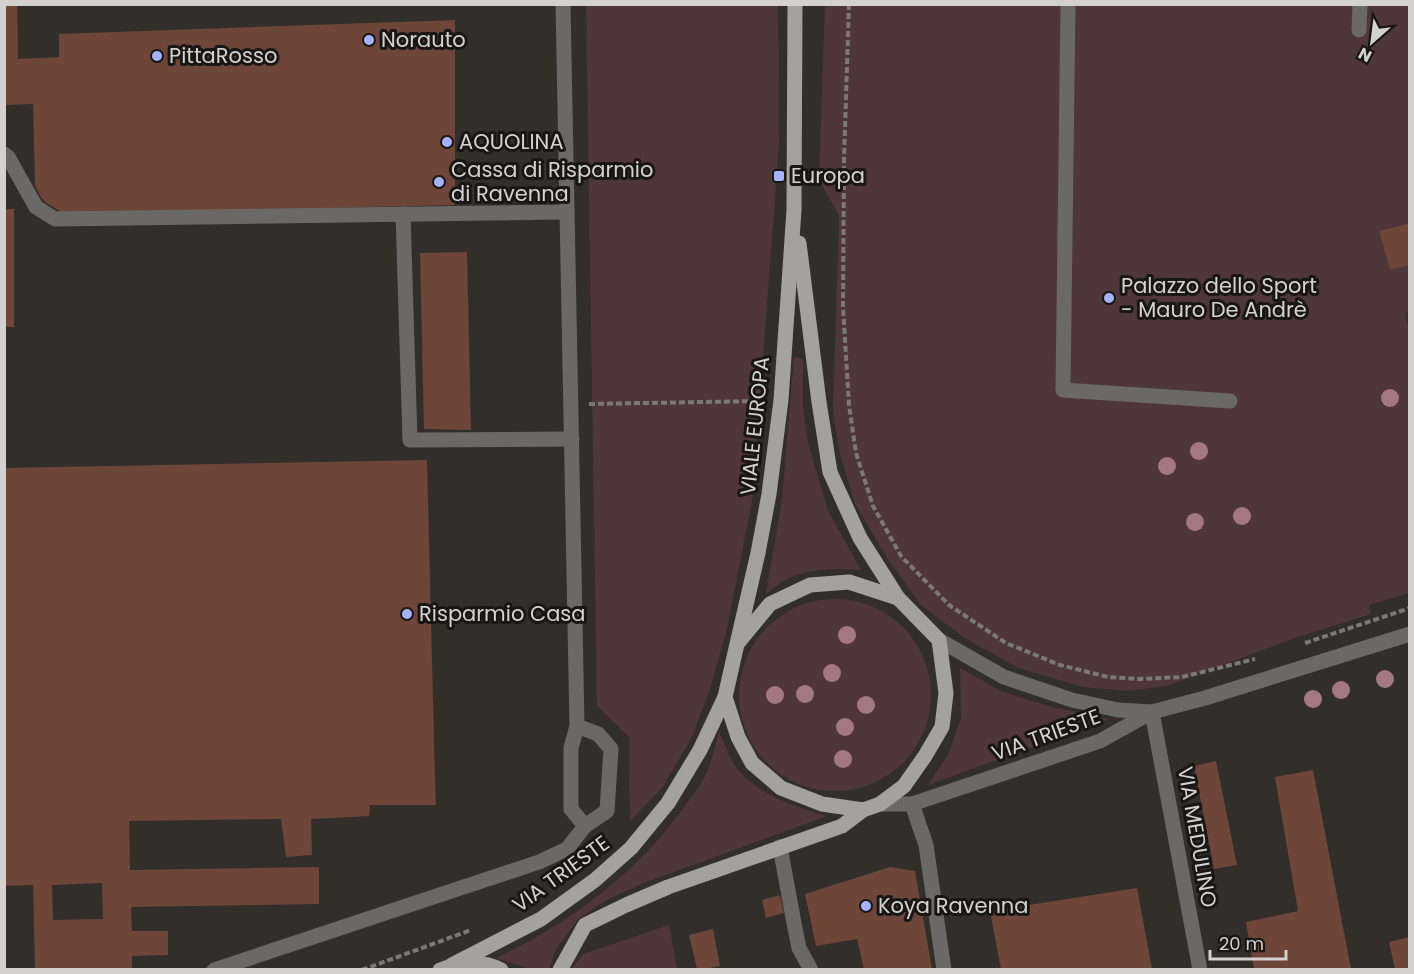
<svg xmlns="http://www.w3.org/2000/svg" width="1414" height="974" viewBox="0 0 1414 974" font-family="Poppins,sans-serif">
<rect width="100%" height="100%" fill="#322f2b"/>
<g fill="#4f363b">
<path d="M586,5H778L779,145L752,500L727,629L710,689L692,737L662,788L630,821L629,737L597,706Z"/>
<path d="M825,5H1409V223L1380,231L1390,270L1409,265V311L1405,313L1410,333L1409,593L1369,605L1371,614L1292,639L1166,686L1128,691L1083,687L1018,668L965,638L922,606L889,561L855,504L840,454L833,413L839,216L819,179Z"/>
<path d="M794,357L803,359V409L808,443L828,511L861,570C835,568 809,568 785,580C778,584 772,590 766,594L782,500Z"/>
<circle cx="835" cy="695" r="96"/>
<path d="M960,668L1003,692L1052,707L1109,719L928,785L948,755L961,719Z"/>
<path d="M719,732C724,742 728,754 733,763C754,794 793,806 827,816L646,882L608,899L579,918L556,949L549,969H529L496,958C569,924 637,873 684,807C691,797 700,787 705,776C711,763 715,747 719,732Z"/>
<path d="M669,925L677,969H571L583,954Z"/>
</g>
<g fill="#6d4539" fill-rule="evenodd">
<path d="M4,4H17L18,59L59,57V34L455,20V205L64,214L45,202L41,197L35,185L33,104L4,105Z"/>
<rect x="4" y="209" width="10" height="118"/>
<path d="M1410,223V265L1390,270L1379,231Z"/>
<path d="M467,252L471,430L424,429L420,253Z"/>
<path d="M427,460L435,782L436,805H370L369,816L311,819L312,855L286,857L281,819L129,821L130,870L319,867V904L131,907L132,931H168V955L132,956V969H35L33,885L4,886V468ZM102,883L103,919L53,920L52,885Z"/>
<path d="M1216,761L1237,865L1214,869L1194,766Z"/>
<path d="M1313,770L1351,969H1254L1246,922L1298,911L1275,777Z"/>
<path d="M890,867L915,871L932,969H864L857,939L816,946L805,894Z"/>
<path d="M1137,888L1152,969H1001L990,911Z"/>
<path d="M780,895L784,913L766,918L762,900Z"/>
<path d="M713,929L720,966L704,969H697L689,935Z"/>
<path d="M1410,937V969H1395L1389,942Z"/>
</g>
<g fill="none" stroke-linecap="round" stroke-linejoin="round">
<g stroke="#7b7875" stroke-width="4" stroke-dasharray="6 3" stroke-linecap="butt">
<path d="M849,4L844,160L843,307L849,405L856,453L873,506L901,556L949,605L1006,643L1060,665L1108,677L1139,679L1182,677L1255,659"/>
<path d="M589,404L761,401"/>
<path d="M1305,643L1410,608"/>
<path d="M362,970L471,930"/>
</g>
<g stroke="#6a6967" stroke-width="15">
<path d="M563,4L577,726L571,748V809L585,826L607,811L611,749L598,734L577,726"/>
<path d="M1068,4L1063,390L1230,401"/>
<path d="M1359,30L1360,4"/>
<path d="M4,154L8,157L36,207L55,219L567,212"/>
<path d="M403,214L410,440L572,439"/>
<path d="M939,640L1004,677L1072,700L1118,710L1152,712"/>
<path d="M1152,712L1200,970"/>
<path d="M880,804H912L1100,741L1152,712L1205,698L1410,634"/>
<path d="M912,804L926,845L944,970"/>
<path d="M780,847L794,923L799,948L811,970"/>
<path d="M214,970L539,862L567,849L585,826"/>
</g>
<g stroke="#a3a29d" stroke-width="15">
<path d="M799,243L819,402L830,472L860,538L898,598"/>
<path d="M737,644L770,604L810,585L849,582L898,598L939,640L946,693L942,727L925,756L904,786L880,804L863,810L822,804L781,788L752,763L738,737L725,697L737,644L758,553L769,494L781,400L794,210L795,4"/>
<path d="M452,965L541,919L595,880L631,848L668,803L700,750L725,697"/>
<path d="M440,970C459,963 482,960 501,970"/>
<path d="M560,970L585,925L626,905L668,887L842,826L863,810"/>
</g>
</g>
<g fill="#a3787e">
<circle cx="1390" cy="398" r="9"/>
<circle cx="1199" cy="451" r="9"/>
<circle cx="1167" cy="466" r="9"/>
<circle cx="1242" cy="516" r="9"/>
<circle cx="1195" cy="522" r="9"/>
<circle cx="847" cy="635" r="9"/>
<circle cx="832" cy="673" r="9"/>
<circle cx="1385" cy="679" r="9"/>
<circle cx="1341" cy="690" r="9"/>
<circle cx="805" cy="694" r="9"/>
<circle cx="775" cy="695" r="9"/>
<circle cx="1313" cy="699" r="9"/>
<circle cx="866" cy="705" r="9"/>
<circle cx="845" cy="727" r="9"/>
<circle cx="843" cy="759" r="9"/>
</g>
<g fill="#a7b1fc" stroke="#191716" stroke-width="2">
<circle cx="369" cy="40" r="6"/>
<circle cx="157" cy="56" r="6"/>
<circle cx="447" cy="142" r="6"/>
<rect x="773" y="170" width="12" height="12" rx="3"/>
<circle cx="439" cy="182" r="6"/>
<circle cx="1109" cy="298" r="6"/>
<circle cx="407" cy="614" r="6"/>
<circle cx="866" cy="906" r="6"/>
</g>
<g text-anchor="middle" stroke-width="6" stroke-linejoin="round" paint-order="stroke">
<g font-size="21" fill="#d4d2d0" stroke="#191716" text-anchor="start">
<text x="381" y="47">Norauto</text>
<text x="169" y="63">PittaRosso</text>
<text x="459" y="149">AQUOLINA</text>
<text x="451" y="177">Cassa di Risparmio<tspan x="451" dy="24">di Ravenna</tspan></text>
<text x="791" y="183">Europa</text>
<text x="1121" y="293">Palazzo dello Sport<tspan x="1121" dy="24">- Mauro De Andrè</tspan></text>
<text x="419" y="621">Risparmio Casa</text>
<text x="878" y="913">Koya Ravenna</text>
</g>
<g font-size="21" fill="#d4d2d0" stroke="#191716">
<text transform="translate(755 426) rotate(-84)" y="7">VIALE EUROPA</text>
<text transform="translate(1046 735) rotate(-20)" y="7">VIA TRIESTE</text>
<text transform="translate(1197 837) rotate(80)" y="7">VIA MEDULINO</text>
<text transform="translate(561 874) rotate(-36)" y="7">VIA TRIESTE</text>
</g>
</g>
<rect width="1414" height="974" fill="none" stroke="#d4d2d0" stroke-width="12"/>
<g transform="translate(1372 42) rotate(208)" stroke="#191716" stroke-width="4.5" paint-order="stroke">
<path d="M0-4.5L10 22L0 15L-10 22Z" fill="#d4d2d0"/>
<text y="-9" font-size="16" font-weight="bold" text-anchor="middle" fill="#d4d2d0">N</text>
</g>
<path d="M1210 950v9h76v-9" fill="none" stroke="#d4d2d0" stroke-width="3"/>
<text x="1219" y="950" font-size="18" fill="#d4d2d0" stroke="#191716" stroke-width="4.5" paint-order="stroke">20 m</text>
</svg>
